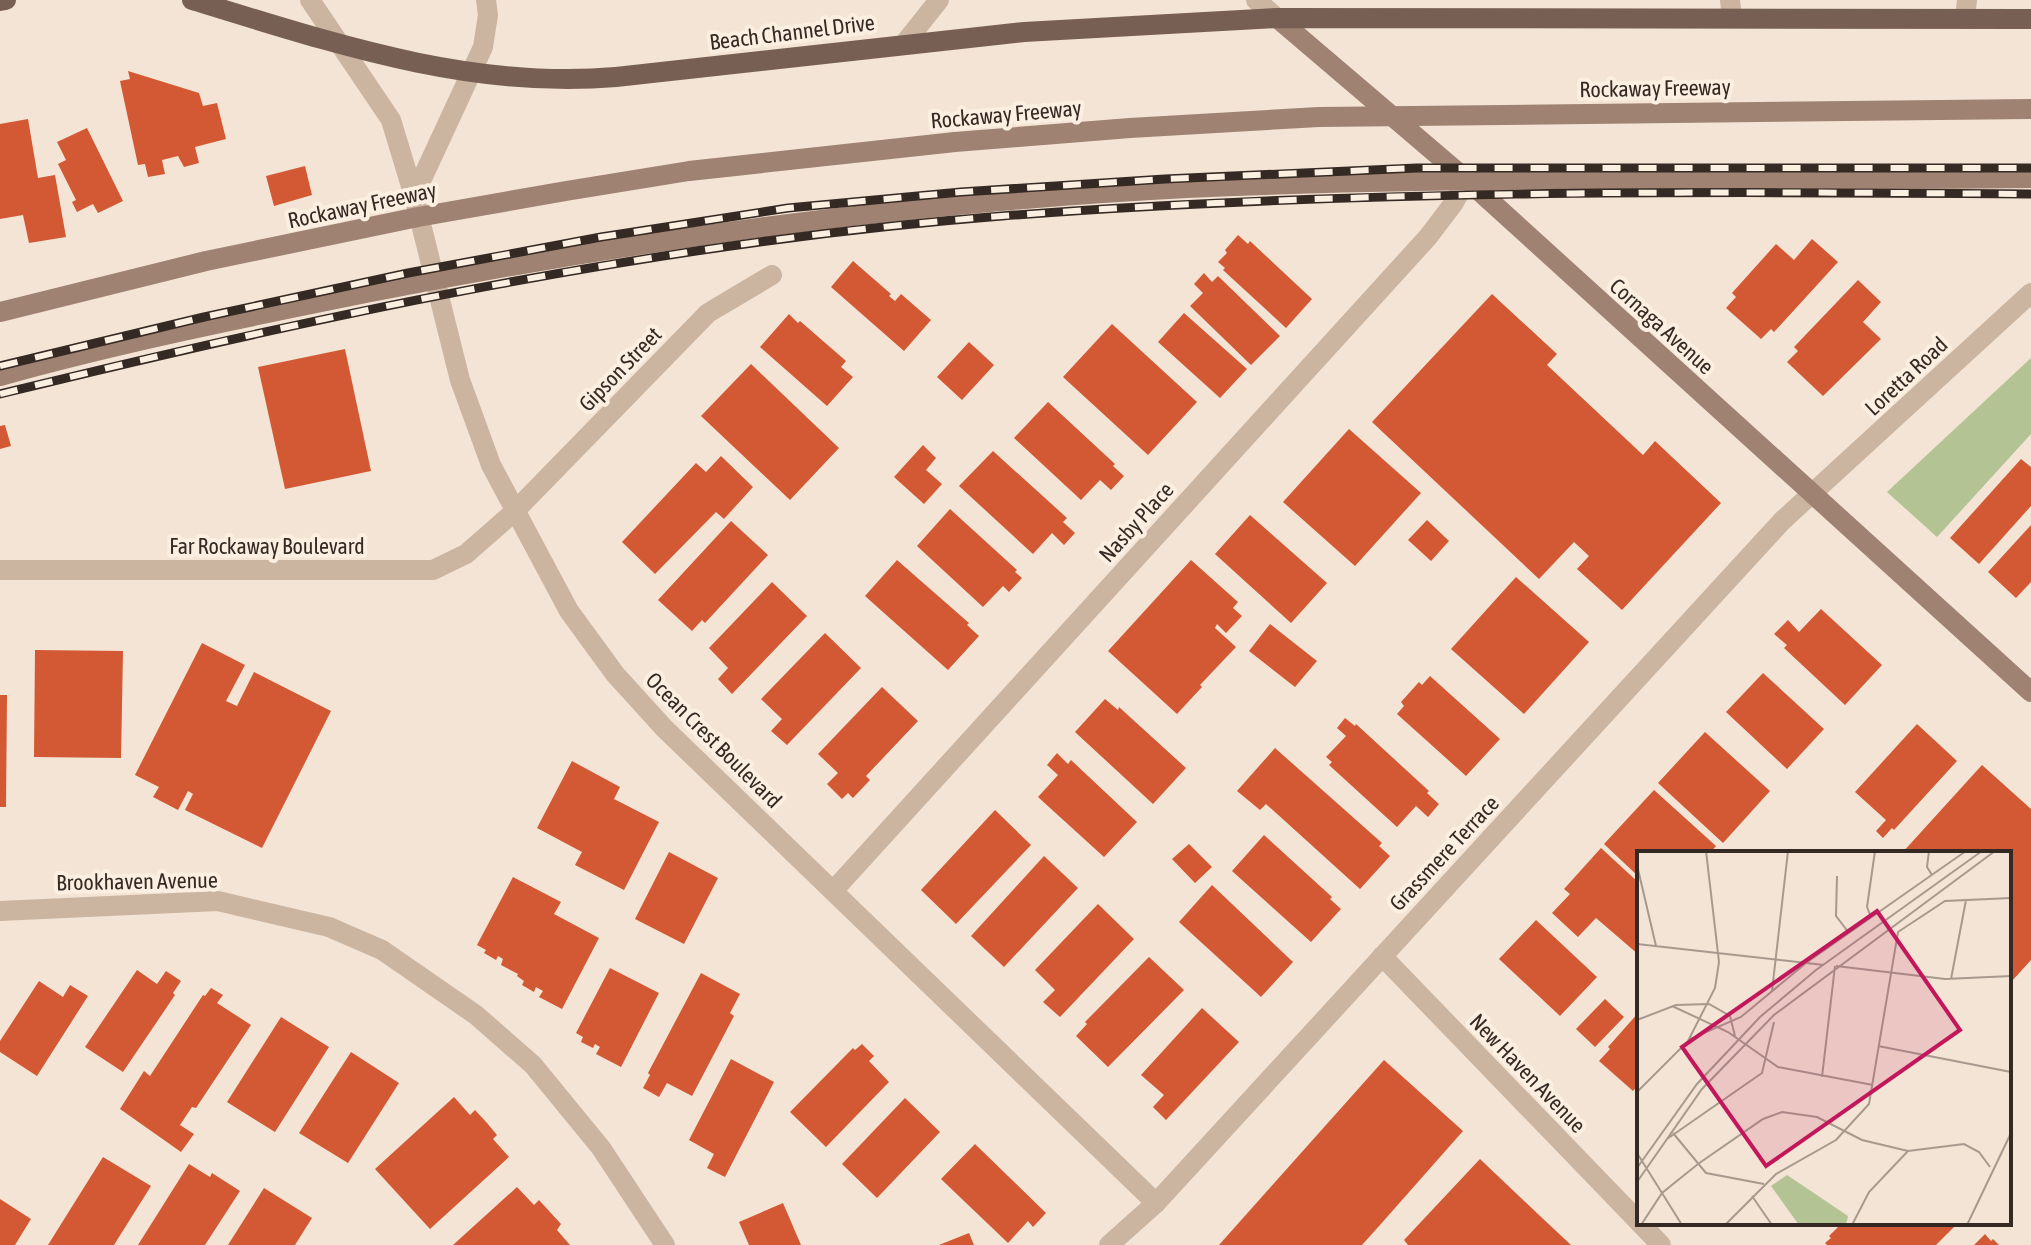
<svg xmlns="http://www.w3.org/2000/svg" width="2031" height="1245" viewBox="0 0 2031 1245" font-family="'Asap Condensed',sans-serif">
<rect width="100%" height="100%" fill="#f3e4d5"/>
<path fill="#b3c394" d="M2031,358V434L1937,537L1887,492Z"/>
<g fill="#d25934">
<path d="M128,71L199,93L203,106L217,103L226,139L195,147L199,163L184,167L178,156L162,160L165,174L148,177L145,164L138,165L120,81L130,79Z"/>
<path d="M28,119L38,178L55,175L66,237L29,243L23,215L0,219V124Z"/>
<path d="M87,128L123,201L98,213L93,204L77,212L72,202L76,200L58,164L66,160L57,142Z"/>
<path d="M305,166L312,195L274,206L266,176Z"/>
<path d="M1238,235L1248,244L1250,241L1312,299L1286,328L1223,270L1225,268L1218,262L1227,253L1225,250Z"/>
<path d="M1812,239L1838,262L1774,332L1771,329L1761,339L1726,308L1736,297L1732,293L1776,244L1794,260Z"/>
<path d="M853,261L891,294L889,296L895,301L901,294L931,320L904,351L831,287Z"/>
<path d="M1204,273L1212,282L1218,276L1280,336L1251,365L1190,306L1203,293L1194,284Z"/>
<path d="M1858,280L1881,302L1863,322L1881,339L1823,396L1787,362L1798,351L1794,347Z"/>
<path d="M1492,294L1557,354L1547,365L1643,455L1655,441L1721,503L1622,610L1577,569L1589,556L1574,542L1539,579L1372,422Z"/>
<path d="M1184,313L1247,369L1220,398L1158,342Z"/>
<path d="M789,314L798,323L800,321L846,361L841,367L853,377L827,406L760,347Z"/>
<path d="M1112,324L1197,402L1148,455L1063,377Z"/>
<path d="M969,342L994,365L962,400L937,377Z"/>
<path d="M345,349L371,471L285,489L258,367Z"/>
<path d="M751,364L839,448L790,500L701,416Z"/>
<path d="M1048,402L1115,464L1113,466L1124,476L1111,490L1100,480L1081,500L1014,438Z"/>
<path d="M5,425L11,446L0,449V426Z"/>
<path d="M1349,429L1421,493L1355,566L1283,502Z"/>
<path d="M923,445L936,458L926,470L942,484L924,504L894,477Z"/>
<path d="M993,451L1067,518L1063,522L1075,533L1064,545L1052,533L1033,554L959,486Z"/>
<path d="M721,456L753,487L724,519L716,512L655,574L622,542L696,463L706,472Z"/>
<path d="M2021,459L2031,467V506L1979,564L1950,538Z"/>
<path d="M950,509L1017,570L1015,572L1022,578L1009,592L1003,586L983,607L917,546Z"/>
<path d="M1250,515L1327,583L1291,623L1215,554Z"/>
<path d="M1427,520L1449,541L1431,561L1408,540Z"/>
<path d="M731,521L768,555L705,623L702,620L692,631L658,600Z"/>
<path d="M2031,525V582L2016,598L1988,572Z"/>
<path d="M897,560L969,623L967,625L979,636L948,670L865,596Z"/>
<path d="M1191,560L1238,602L1233,608L1242,616L1226,633L1217,624L1215,628L1236,647L1200,685L1202,687L1177,714L1108,651Z"/>
<path d="M1516,577L1589,642L1524,714L1451,649Z"/>
<path d="M772,582L807,616L732,694L718,679L728,668L709,648Z"/>
<path d="M1821,609L1882,665L1845,705L1784,648L1787,645L1774,634L1788,620L1799,632Z"/>
<path d="M1270,624L1317,661L1295,687L1249,651Z"/>
<path d="M825,633L861,668L787,745L771,731L782,719L761,699Z"/>
<path d="M202,643L245,665L226,701L237,706L254,672L331,711L262,848L185,810L193,794L188,791L178,810L153,797L159,787L135,775Z"/>
<path d="M35,650L123,651L121,758L34,757Z"/>
<path d="M1763,673L1824,729L1787,769L1726,712Z"/>
<path d="M1430,676L1500,739L1466,776L1397,714L1404,706L1401,702L1419,682L1422,685Z"/>
<path d="M882,687L918,721L866,776L870,780L853,798L848,793L842,799L827,784L838,773L818,754Z"/>
<path d="M0,695H7L6,807H0Z"/>
<path d="M1105,699L1118,710L1119,707L1186,768L1153,804L1075,732Z"/>
<path d="M1345,718L1355,726L1356,724L1429,791L1427,793L1439,804L1428,817L1416,806L1397,827L1329,765L1332,762L1326,757L1346,736L1337,728Z"/>
<path d="M1917,724L1957,761L1894,830L1892,828L1883,838L1876,831L1886,820L1855,792Z"/>
<path d="M1705,732L1770,791L1723,843L1658,783Z"/>
<path d="M1275,748L1382,843L1379,846L1390,856L1360,889L1266,804L1260,810L1237,791Z"/>
<path d="M1057,753L1068,764L1071,760L1137,822L1104,857L1038,797L1058,775L1047,765Z"/>
<path d="M572,761L620,787L614,799L659,822L624,890L575,865L582,852L537,828Z"/>
<path d="M1982,765L2031,809V960L2012,981L2009,979V853H1902Z"/>
<path d="M1654,790L1716,846L1710,853H1639V877L1604,844Z"/>
<path d="M995,810L1031,845L956,924L921,890Z"/>
<path d="M1264,835L1332,897L1330,899L1341,909L1311,942L1232,871Z"/>
<path d="M1189,844L1212,867L1195,883L1172,859Z"/>
<path d="M1601,848L1639,883V955L1596,918L1578,937L1552,913L1570,894L1564,889Z"/>
<path d="M669,852L718,878L684,944L635,919Z"/>
<path d="M1044,856L1078,888L1004,967L971,936Z"/>
<path d="M513,877L561,902L554,914L599,938L562,1009L539,997L543,991L536,987L534,992L522,985L524,981L517,976L518,974L501,965L503,959L498,956L496,960L484,953L486,950L477,945Z"/>
<path d="M1212,885L1293,962L1261,997L1179,922Z"/>
<path d="M1098,904L1134,939L1060,1017L1043,1002L1055,990L1035,970Z"/>
<path d="M1536,920L1597,977L1560,1016L1499,959Z"/>
<path d="M1149,957L1184,990L1108,1067L1076,1036L1087,1024L1085,1022Z"/>
<path d="M610,968L659,993L621,1067L596,1054L600,1047L595,1044L593,1048L581,1042L583,1037L576,1033Z"/>
<path d="M137,970L157,984L166,971L181,981L173,993L175,995L123,1072L85,1047Z"/>
<path d="M701,973L740,994L730,1013L734,1016L692,1096L667,1083L659,1097L643,1088L650,1075L648,1073Z"/>
<path d="M39,981L63,997L70,985L88,996L37,1076L0,1052V1041Z"/>
<path d="M211,988L223,995L217,1003L251,1025L196,1108L192,1107L180,1125L194,1134L181,1152L120,1109L144,1071L150,1076L203,995L205,996Z"/>
<path d="M1605,999L1624,1017L1595,1047L1576,1029Z"/>
<path d="M1202,1008L1239,1042L1166,1120L1153,1107L1164,1095L1141,1075Z"/>
<path d="M1639,1012V1084L1633,1091L1599,1061L1610,1049L1608,1047Z"/>
<path d="M281,1017L329,1047L275,1132L227,1102Z"/>
<path d="M862,1044L874,1056L869,1061L889,1082L826,1147L790,1112L853,1048L855,1050Z"/>
<path d="M351,1052L399,1083L348,1163L299,1133Z"/>
<path d="M731,1059L774,1082L725,1177L707,1168L714,1154L689,1140Z"/>
<path d="M1384,1060L1463,1131L1380,1225L1362,1245H1219Z"/>
<path d="M454,1097L470,1115L475,1110L487,1123L497,1135L493,1139L509,1157L430,1229L375,1169Z"/>
<path d="M905,1098L940,1132L877,1198L842,1164Z"/>
<path d="M975,1144L1046,1213L1033,1227L1028,1221L1008,1243L941,1179Z"/>
<path d="M103,1157L151,1186L114,1245H48Z"/>
<path d="M1480,1159L1539,1215L1571,1245H1408L1404,1240Z"/>
<path d="M189,1164L210,1177L212,1173L240,1191L205,1245H138Z"/>
<path d="M517,1187L534,1205L539,1200L561,1224L557,1230L570,1245H453Z"/>
<path d="M264,1188L312,1218L295,1245H228Z"/>
<path d="M0,1199L31,1219L15,1245H0Z"/>
<path d="M783,1203L801,1245H749L739,1222Z"/>
<path d="M1842,1223H1958L1936,1245H1827L1825,1243L1831,1238L1829,1236Z"/>
<path d="M969,1233L974,1245H939Z"/>
<path d="M1985,1234L1991,1241L1993,1239L1999,1245H1974Z"/>
</g>
<g fill="none" stroke-linecap="round" stroke-linejoin="round">
<g stroke="#cbb4a0" stroke-width="20">
<path d="M310,0L391,120L414,196L460,380L491,465L569,611L615,674L664,728L1156,1203"/>
<path d="M1256,0L1277,18"/>
<path d="M1730,0L1732,18"/>
<path d="M1965,19L1967,0"/>
<path d="M904,44L939,0"/>
<path d="M414,196L483,47L488,15L486,0"/>
<path d="M0,570H433L466,554L514,512L708,313L772,275"/>
<path d="M833,891L1428,237L1453,204L1467,180"/>
<path d="M0,911L218,901L329,927L382,950L476,1015L533,1065L601,1148L665,1245"/>
<path d="M1382,956L1639,1222"/>
<path d="M1640,1223L1661,1245"/>
<path d="M1109,1245L1156,1203L1782,521L2031,293"/>
</g>
<g stroke="#9f8272" stroke-width="20">
<path d="M1277,18L1467,180L2031,692"/>
<path d="M0,312L206,261L418,217L566,191L689,171L955,142L1130,128L1319,117L2031,109"/>
<path d="M0,376C122,342 247,317 371,292C640,239 913,202 1187,188C1468,175 1750,181 2031,178"/>
</g>
<g stroke="#785f53" stroke-width="20">
<path d="M192,0C330,42 470,90 616,77L1024,32L1277,18L2031,19"/>
<path d="M0,1L6,0"/>
</g>
<defs>
<g id="rail">
<path d="M0,366L204,317L408,273L601,237L788,208L961,192L1165,179L1417,168H2031"/>
<path d="M0,394C330,313 663,242 1002,216C1344,190 1688,191 2031,194"/>
</g>
</defs>
<use href="#rail" stroke="#352924" stroke-width="9"/>
<use href="#rail" stroke="#fbefe1" stroke-width="6" stroke-dasharray="18" stroke-linecap="butt"/>
</g>
<g text-anchor="middle" stroke-width="8" stroke-linejoin="round" paint-order="stroke">
<g font-size="22" fill="#352924" stroke="#fbefe1">
<text transform="translate(792 32) rotate(-7)" y="8">Beach Channel Drive</text>
<text transform="translate(1655 88) rotate(-1)" y="8">Rockaway Freeway</text>
<text transform="translate(1006 114) rotate(-5)" y="8">Rockaway Freeway</text>
<text transform="translate(362 205) rotate(-12)" y="8">Rockaway Freeway</text>
<text transform="translate(1662 326) rotate(42)" y="8">Cornaga Avenue</text>
<text transform="translate(620 369) rotate(-46)" y="8">Gipson Street</text>
<text transform="translate(1906 376) rotate(-43)" y="8">Loretta Road</text>
<text transform="translate(1136 522) rotate(-48)" y="8">Nasby Place</text>
<text x="267" y="554">Far Rockaway Boulevard</text>
<text transform="translate(714 740) rotate(45)" y="8">Ocean Crest Boulevard</text>
<text transform="translate(1444 853) rotate(-47)" y="8">Grassmere Terrace</text>
<text transform="translate(137 881) rotate(-1)" y="8">Brookhaven Avenue</text>
<text transform="translate(1528 1073) rotate(46)" y="8">New Haven Avenue</text>
</g>
</g>
<g transform="translate(1637 851)">
<rect width="374" height="374" fill="#f3e4d5"/>
<path d="M150,324L211,365L209,374H162L134,335Z" fill="#b3c394"/>
<path fill="none" stroke="#a7998e" stroke-width="2" d="M292,0L290,16L295,24M0,14L19,95M200,25L199,65L212,82M234,66L230,56L238,0M0,93L187,114M199,115L308,128L374,125M314,128L329,49M135,140L151,0M35,155L91,181L141,216L236,234M0,169L39,154L72,153L93,165L98,185M51,190L78,137L82,111L69,0M241,195L374,221M185,226L198,115M0,241L53,188L104,166L169,112L329,0M36,282L69,322L127,333M30,288L125,222L137,171M0,302L45,374M0,317L60,233L123,166L179,119L345,0M0,331L65,238L137,164L358,0M115,345L135,374M4,374L25,342L61,313L126,268L145,261L180,266L225,289L271,300L327,293L342,301L353,316M88,374L139,323L199,289L232,253L261,81L308,50L374,47M215,374L232,341L271,300M330,374L374,282"/>
<path fill="#c2185b" fill-opacity="0.15" stroke="#c2185b" stroke-width="4" d="M240,60L323,179L129,315L45,196Z"/>
<rect width="374" height="374" fill="none" stroke="#352924" stroke-width="4"/>
</g>
</svg>
